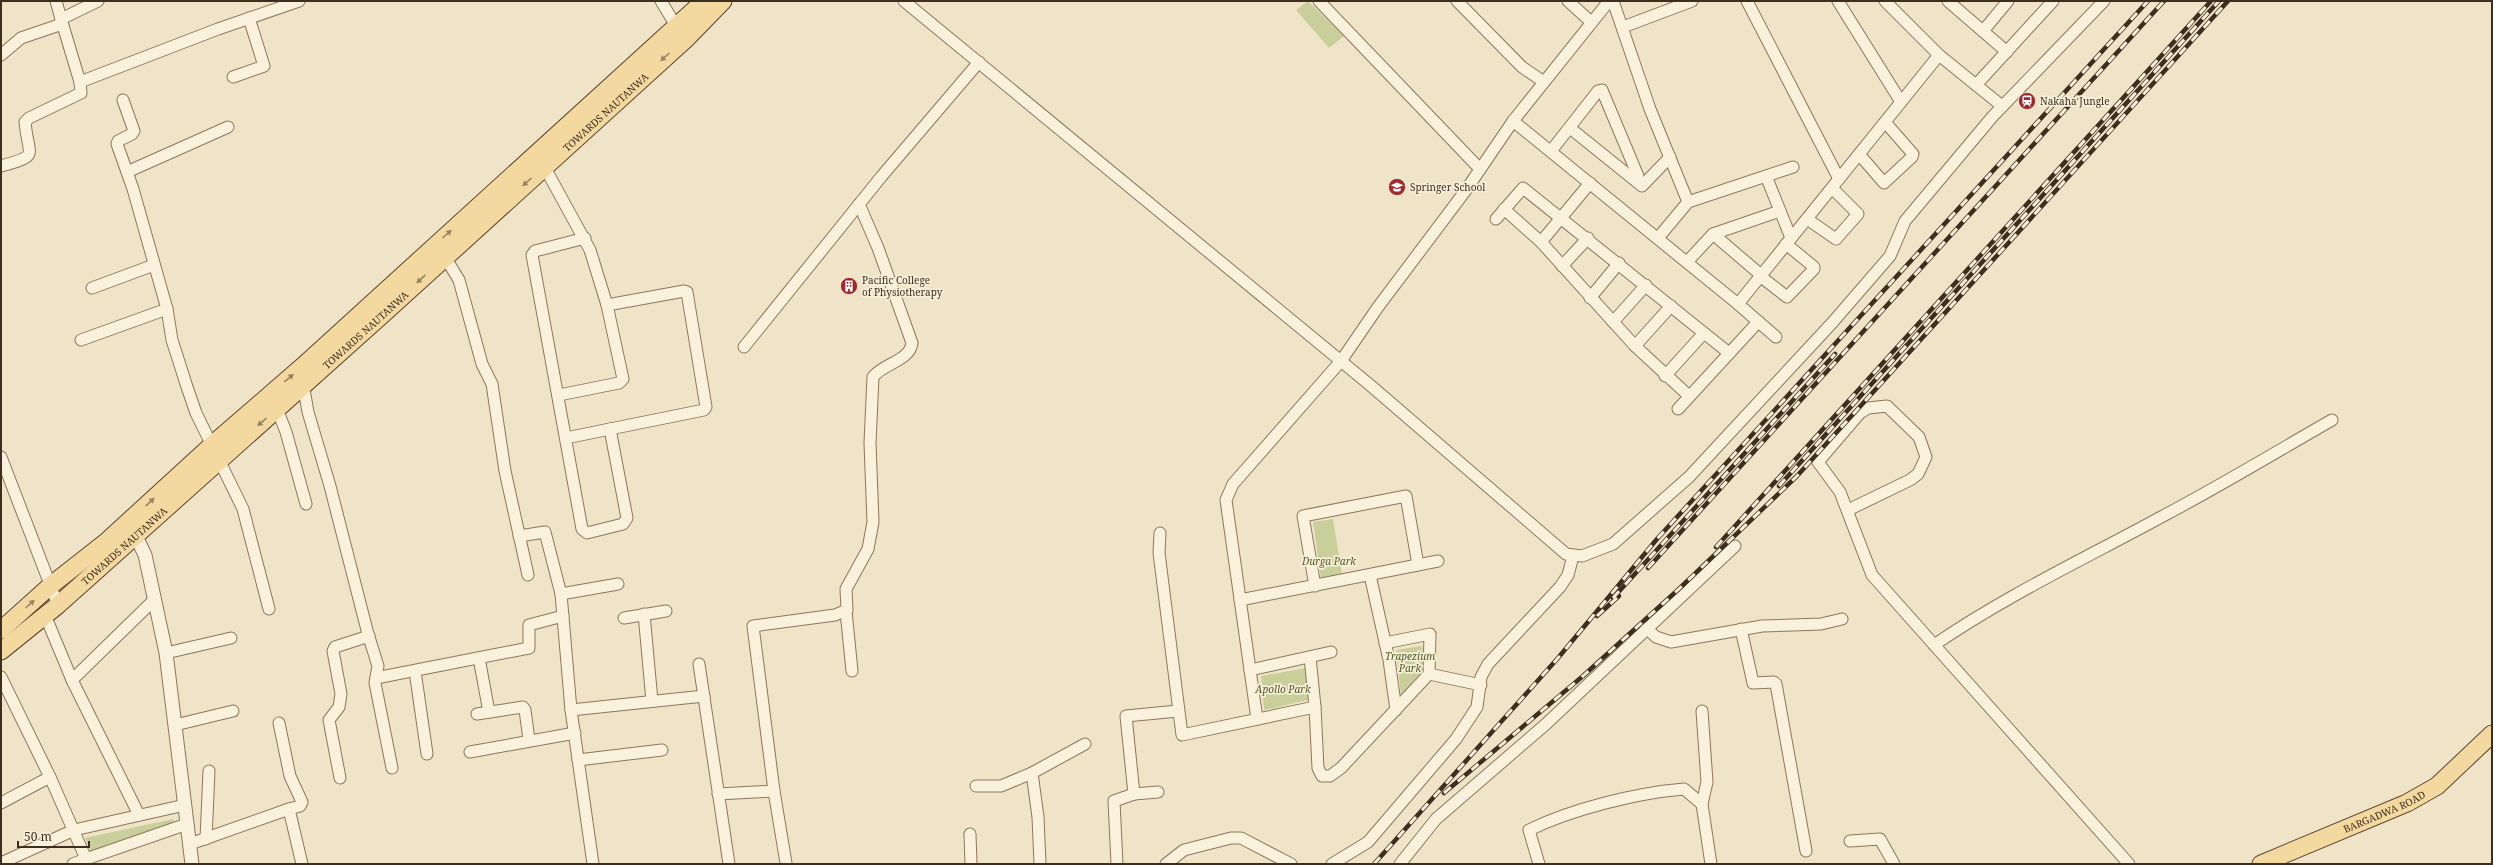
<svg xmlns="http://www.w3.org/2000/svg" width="2493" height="865" viewBox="0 0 2493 865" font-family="'Noto Serif',serif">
<rect width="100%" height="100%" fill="#f0e4c8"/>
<g fill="#c9cf9b">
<path d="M1308,1L1344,36L1329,48L1296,10Z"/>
<path d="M1333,519L1342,574L1321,579L1313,522Z"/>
<path d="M1422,646L1424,669L1401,695L1396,650Z"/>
<path d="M1306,668L1308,700L1264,710L1261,676Z"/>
<path d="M173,819L175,830L93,857L85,838Z"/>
</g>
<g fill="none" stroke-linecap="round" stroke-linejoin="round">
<defs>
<g id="minor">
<path d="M56,1L61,19"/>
<path d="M661,1L679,31"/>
<path d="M904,1L1370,385L1566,554L1582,556L1613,544L1689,477L1832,323L1890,256L1905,221L1993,116L2104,1"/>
<path d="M1319,1L1480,169"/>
<path d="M1457,1L1522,67L1544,82"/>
<path d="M1568,1L1591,22"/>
<path d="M1613,1L1650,109L1688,202"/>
<path d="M1747,1L1839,179"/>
<path d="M1838,1L1901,102"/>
<path d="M1885,1L1939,55L2002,106"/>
<path d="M1948,1L2007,52"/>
<path d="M1623,27L1692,1"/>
<path d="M1983,31L2008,1"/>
<path d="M1,55L21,38L62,24"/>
<path d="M233,77L264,66L249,18"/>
<path d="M80,82L218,29L299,1"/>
<path d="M1976,85L2053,1"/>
<path d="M123,100L134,131L132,134L118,141L117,144L133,189L167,309L172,340L187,387L196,413L243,509L269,609"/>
<path d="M1513,121L1738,304L1939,55"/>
<path d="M1570,128L1642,186L1670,157"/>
<path d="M1551,151L1598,91L1602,90L1638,176L1637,182"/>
<path d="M1859,154L1884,183L1912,157L1913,154L1885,122"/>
<path d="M1,166C41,155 28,157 25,122L29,118L81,93L80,82L61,19L98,1"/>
<path d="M544,166L590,250L607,305L623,379L619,383L559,395"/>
<path d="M127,172L228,127"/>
<path d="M1766,176L1791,238"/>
<path d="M1504,209L1541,242L1590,183"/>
<path d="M1496,219L1523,188L1729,353"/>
<path d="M1807,219L1836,239L1858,214L1832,188"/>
<path d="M1713,234L1761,275"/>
<path d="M1658,238L1688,202L1793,167"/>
<path d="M1541,242L1635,346L1689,396"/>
<path d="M445,257L459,280L482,364L492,384L505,471L528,575"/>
<path d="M1687,262L1713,234L1780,211"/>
<path d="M1562,266L1588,238"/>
<path d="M1760,276L1787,297L1814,269V267L1786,244"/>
<path d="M92,288L154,265"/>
<path d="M1590,298L1619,263"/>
<path d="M1738,304L1776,337"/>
<path d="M607,305L684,291L687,292L706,407L704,410L610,429"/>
<path d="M1613,322L1646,285"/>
<path d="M81,340L167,309"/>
<path d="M1635,346L1671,306"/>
<path d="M744,347L881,177L979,62"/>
<path d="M1665,376L1704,333"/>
<path d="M303,384L308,412L330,486L368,634L378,666L375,683L392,768"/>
<path d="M277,409L286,432L306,504"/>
<path d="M1678,409L1758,322"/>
<path d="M566,438L610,429L627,518L623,524L587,533L582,529L532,255L535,251L585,238"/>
<path d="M1,457L58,605"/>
<path d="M1848,510L1910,480L1918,474L1926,457L1919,437L1887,406L1868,408L1860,413L1818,462L1840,492L1872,575L2129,864"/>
<path d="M1160,533L1159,553L1182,735L1315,707L1318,768L1322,776H1330L1341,768L1429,674L1430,634L1385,643"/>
<path d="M519,536L545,532L561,594L571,710L593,864"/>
<path d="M1370,575L1389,660L1396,710"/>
<path d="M1315,586L1303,516L1406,496L1418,565"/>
<path d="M561,594L618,584"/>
<path d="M1240,600L1438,561"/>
<path d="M846,611L852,671"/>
<path d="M644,614L652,701"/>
<path d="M45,615L72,680L139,815"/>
<path d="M624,618L666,611"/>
<path d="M1646,628L1656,637L1671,642L1762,626L1821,624L1842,619"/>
<path d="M1741,629L1753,683L1774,682L1776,684L1806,851"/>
<path d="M1934,645C2007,595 2086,558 2163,516C2220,486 2276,452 2332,420"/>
<path d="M166,653L231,638"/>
<path d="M1310,657L1315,707"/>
<path d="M479,658L489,712"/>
<path d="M699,664L729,864"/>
<path d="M1250,670L1331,652"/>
<path d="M415,671L427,754"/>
<path d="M1429,674L1481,685"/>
<path d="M1,677L50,777L86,859L73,864"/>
<path d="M376,678L529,648V625L563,616"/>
<path d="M72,680L155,599"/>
<path d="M571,710L704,696"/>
<path d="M1702,711L1707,782L1702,804L1711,864"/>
<path d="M477,714L523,707L525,710L529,740"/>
<path d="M1257,719L1226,500L1233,484L1341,361L1378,307L1466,190L1513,121L1609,1"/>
<path d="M279,723L290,776L302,802L300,806L289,809"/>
<path d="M175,725L233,711"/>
<path d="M470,752L575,733"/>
<path d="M578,760L662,750"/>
<path d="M340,778L329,720L339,707L341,694L333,651L335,647L369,636"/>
<path d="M976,786H1001L1032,773"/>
<path d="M718,794L774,791"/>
<path d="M1134,794L1158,792"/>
<path d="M1,803L50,777"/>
<path d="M970,834L971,864"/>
<path d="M206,839L209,771"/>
<path d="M1850,841L1880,839L1894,864"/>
<path d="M190,844L289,809L302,864"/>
<path d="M86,859L187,824"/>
<path d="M1,863L74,830L185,805"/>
<path d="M786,863L774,791L753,626L835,615L847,610L846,589L868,549L873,522L870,443L873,377C882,364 910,361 912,343L878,248L859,204"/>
<path d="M1040,864L1038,817L1032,773L1085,744"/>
<path d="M1117,864L1114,801L1134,794L1126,716L1178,711"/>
<path d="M1166,864L1184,850L1231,838H1241L1291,864"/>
<path d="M1332,864L1368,842L1456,739L1477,707L1481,677L1488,664L1560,587L1568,575L1573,556"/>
<path d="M1400,864L1436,819L1546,724L1735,546"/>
<path d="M1539,864L1529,830C1572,809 1636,793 1684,789L1702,804"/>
</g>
<path id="tertiary" d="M132,528L145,555L166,653L192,864"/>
<g id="primary">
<path d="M1,630L50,586L106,542L213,444L303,366L704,1"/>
<path id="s1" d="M1,651L58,605L381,316L685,40L723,1"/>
<path id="s2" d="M2261,864L2407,803L2437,786L2492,734"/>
</g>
</defs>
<use href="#minor" stroke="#8d765c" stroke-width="13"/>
<use href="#tertiary" stroke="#8d765c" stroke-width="15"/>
<use href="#primary" stroke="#5b4430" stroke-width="19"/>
<use href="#minor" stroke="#faf1dc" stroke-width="11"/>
<use href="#tertiary" stroke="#faf1dc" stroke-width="13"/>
<use href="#primary" stroke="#f3d9a0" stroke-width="17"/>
<defs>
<g id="rail">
<path d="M1779,486L2219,1"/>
<path d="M1716,547L2211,1"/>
<path d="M1648,568L2164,1"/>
<path d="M1613,598L1835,354"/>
<path d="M1597,616L1619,596"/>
<path d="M1444,793L1583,676L1680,588L1797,476L2228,1"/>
<path d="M1374,864L1558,658L1657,539L2148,1"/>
</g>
</defs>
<use href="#rail" stroke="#3d2e20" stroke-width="4.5"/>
<use href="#rail" stroke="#f7eed8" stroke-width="3" stroke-dasharray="9" stroke-linecap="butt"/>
</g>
<defs><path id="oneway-solid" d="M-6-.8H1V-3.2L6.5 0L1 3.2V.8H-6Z"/></defs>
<g fill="#988460">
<use href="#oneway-solid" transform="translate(665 57) rotate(138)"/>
<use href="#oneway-solid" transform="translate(527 182) rotate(138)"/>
<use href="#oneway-solid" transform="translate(447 234) rotate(-42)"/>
<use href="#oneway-solid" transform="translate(421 279) rotate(137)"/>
<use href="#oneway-solid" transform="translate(289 378) rotate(-41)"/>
<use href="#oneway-solid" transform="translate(262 422) rotate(139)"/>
<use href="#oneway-solid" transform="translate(150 502) rotate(-43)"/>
<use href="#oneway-solid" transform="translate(30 604) rotate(-42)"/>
</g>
<defs>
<symbol id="station-disc" viewBox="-11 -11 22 22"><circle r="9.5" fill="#9e2a2b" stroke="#f7eed8"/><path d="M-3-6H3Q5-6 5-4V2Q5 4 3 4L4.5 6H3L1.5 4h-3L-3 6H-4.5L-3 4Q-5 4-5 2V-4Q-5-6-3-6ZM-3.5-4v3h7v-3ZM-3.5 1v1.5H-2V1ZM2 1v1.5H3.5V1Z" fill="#fff"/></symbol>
<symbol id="school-disc" viewBox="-11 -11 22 22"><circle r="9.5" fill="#9e2a2b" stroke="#f7eed8"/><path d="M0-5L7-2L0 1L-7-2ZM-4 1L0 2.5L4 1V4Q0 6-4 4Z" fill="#fff"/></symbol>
<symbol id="building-disc" viewBox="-11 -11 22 22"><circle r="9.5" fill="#9e2a2b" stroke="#f7eed8"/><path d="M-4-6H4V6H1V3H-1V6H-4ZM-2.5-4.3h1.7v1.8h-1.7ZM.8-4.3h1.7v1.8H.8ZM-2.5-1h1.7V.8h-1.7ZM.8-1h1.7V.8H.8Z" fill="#fff"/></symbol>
</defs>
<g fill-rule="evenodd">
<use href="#station-disc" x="2017" y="91" width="20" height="20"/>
<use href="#school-disc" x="1387" y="177" width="20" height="20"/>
<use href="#building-disc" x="839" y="276" width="20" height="20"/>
</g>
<g text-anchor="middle" stroke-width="3.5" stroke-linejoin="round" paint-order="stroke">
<g font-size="10" fill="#3d2e20" stroke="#f7eed8" text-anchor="start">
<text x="2040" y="105">Nakaha Jungle</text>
<text x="1410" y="191">Springer School</text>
<text x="862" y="284">Pacific College<tspan x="862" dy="12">of Physiotherapy</tspan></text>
</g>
<g font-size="10" fill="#3d2e20" stroke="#f7eed8">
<text dy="4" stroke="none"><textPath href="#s1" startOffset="810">TOWARDS NAUTANWA</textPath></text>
<text dy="4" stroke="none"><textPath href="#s1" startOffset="486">TOWARDS NAUTANWA</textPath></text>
<text dy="4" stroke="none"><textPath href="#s1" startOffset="162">TOWARDS NAUTANWA</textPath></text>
<text dy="4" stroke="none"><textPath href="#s2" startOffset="134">BARGADWA ROAD</textPath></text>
</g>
<g font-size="10" font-style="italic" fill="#4d5a26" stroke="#f7eed8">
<text x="1329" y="565">Durga Park</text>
<text x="1410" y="660">Trapezium<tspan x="1410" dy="12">Park</tspan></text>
<text x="1283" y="693">Apollo Park</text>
</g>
</g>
<rect width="2493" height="865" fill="none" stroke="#3d2e20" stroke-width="4"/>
<path d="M18 841v6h71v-6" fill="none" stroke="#3d2e20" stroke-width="2"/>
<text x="24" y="841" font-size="12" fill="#3d2e20" stroke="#f7eed8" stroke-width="3" paint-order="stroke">50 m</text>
</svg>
